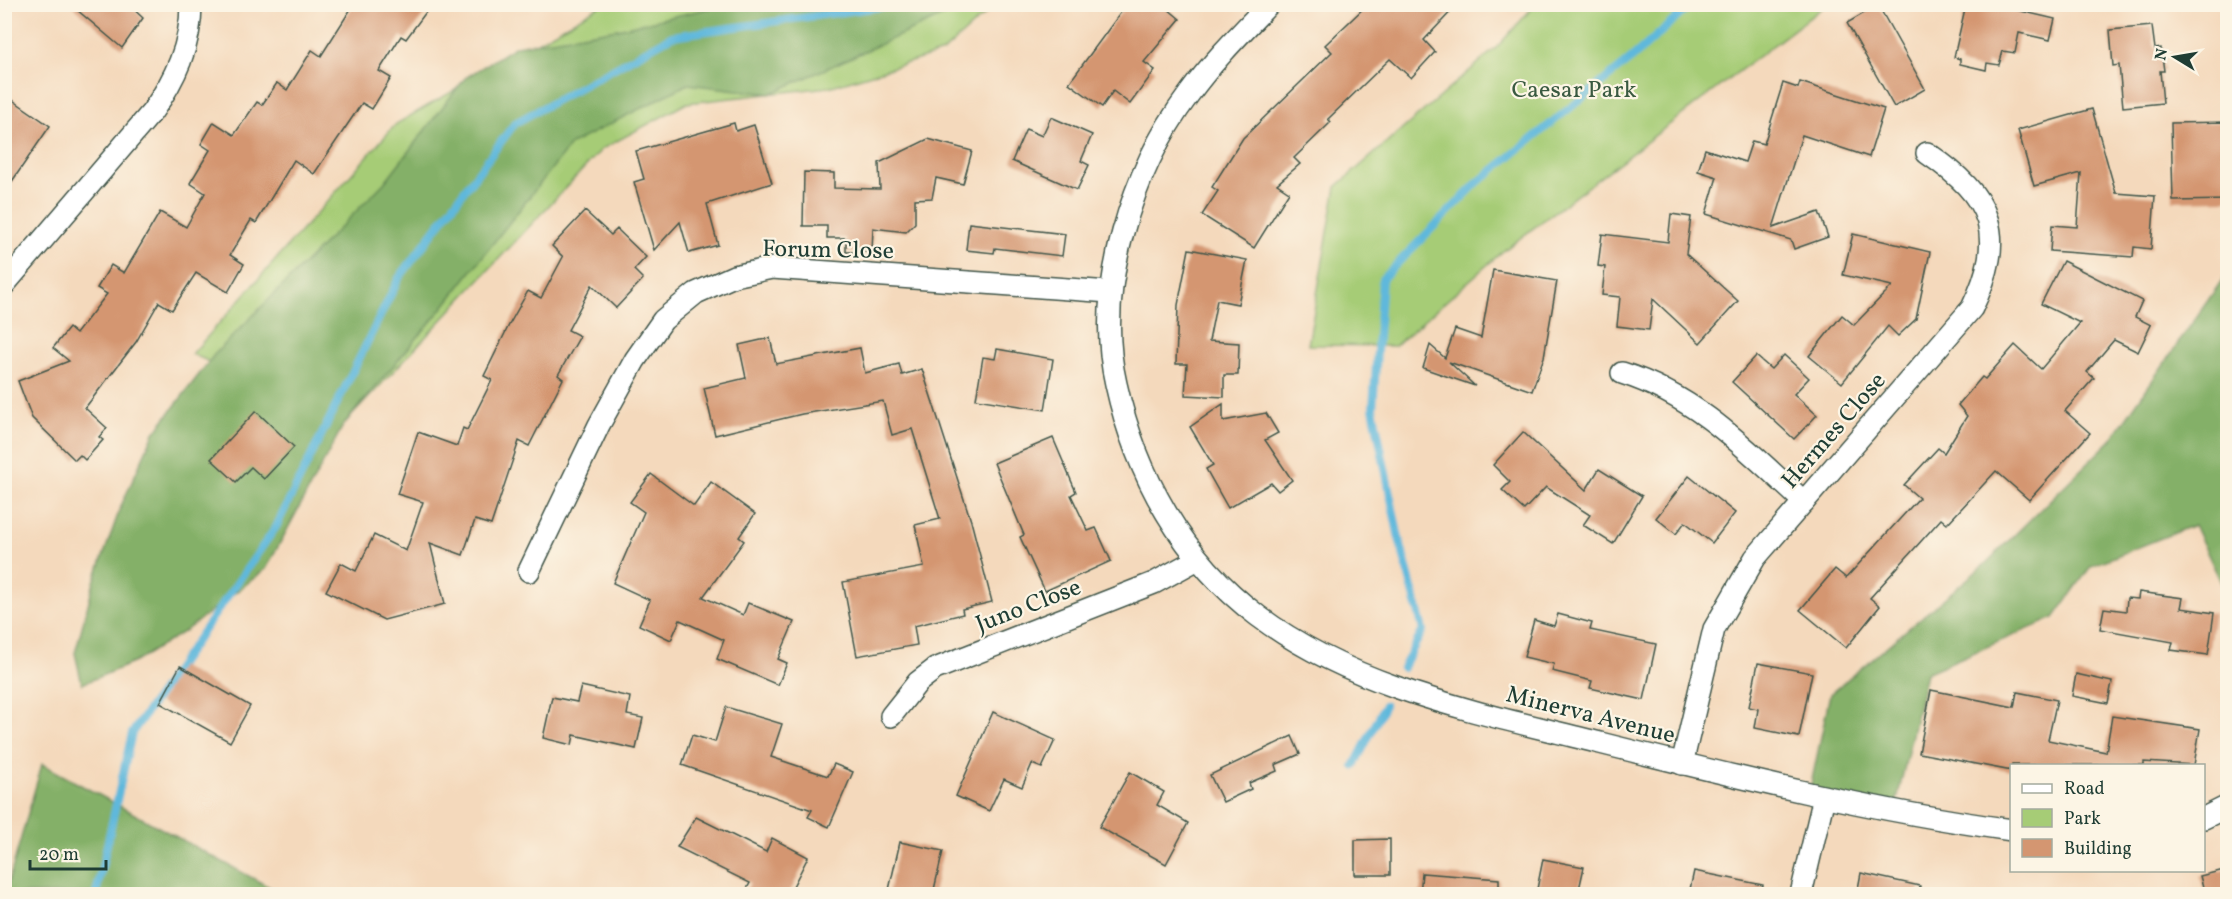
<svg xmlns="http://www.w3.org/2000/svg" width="2232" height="899" viewBox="0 0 2232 899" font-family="Vollkorn,serif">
<rect width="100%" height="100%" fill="#fcf5e5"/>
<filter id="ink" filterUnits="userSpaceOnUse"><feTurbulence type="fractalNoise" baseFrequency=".0167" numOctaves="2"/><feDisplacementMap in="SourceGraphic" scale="12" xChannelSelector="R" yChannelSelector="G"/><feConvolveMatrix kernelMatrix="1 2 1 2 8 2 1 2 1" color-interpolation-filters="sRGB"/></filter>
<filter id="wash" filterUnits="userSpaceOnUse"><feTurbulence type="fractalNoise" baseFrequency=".008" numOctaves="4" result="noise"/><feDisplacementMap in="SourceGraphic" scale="24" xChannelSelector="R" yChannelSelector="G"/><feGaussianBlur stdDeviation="1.35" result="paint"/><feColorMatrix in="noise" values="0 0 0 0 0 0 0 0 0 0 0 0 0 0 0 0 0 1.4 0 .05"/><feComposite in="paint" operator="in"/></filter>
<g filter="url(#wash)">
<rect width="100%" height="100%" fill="#f4d9bc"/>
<g fill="#a6cc76" stroke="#628455" stroke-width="1.5">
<path d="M603,4L995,5L943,52L829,87L687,103L602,149L344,424L192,354L396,124Z"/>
<path d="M1535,5H1826L1502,252L1395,346L1308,345L1336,187L1497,47Z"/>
</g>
<g fill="#84b067" stroke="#52764e" stroke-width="1.5">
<path d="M724,5H967L770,94L688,84L571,144L440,311L344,424L266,569L185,631L135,662L82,684L75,653L94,582L121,506L154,433L214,355L384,183L465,78L516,46L617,29Z"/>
<path d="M2227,273V595L2194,525L2091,566L2054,618L1926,673L1895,809L1809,794L1830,694L1984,565L2111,440Z"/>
<path d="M42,764L282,894H5Z"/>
</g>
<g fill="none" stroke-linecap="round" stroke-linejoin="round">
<g stroke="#5fb8dc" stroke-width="8">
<path d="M1403,668L1423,630L1398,534L1373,408L1382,279L1477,183L1632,58L1692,4"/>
<path d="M1354,766L1385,705"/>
<path d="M96,894L132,733L276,527L399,278L515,123L672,36L901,4"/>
</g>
</g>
<g id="blocks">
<g fill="#d49671">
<path d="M70,4H128L143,18L122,48Z"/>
<path d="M354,4H432L406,39L401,36L379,71L391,78L372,109L362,103L314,174L294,160L256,223L251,220L230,255L244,264L228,292L196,273L172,310L159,302L136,342L85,408L107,428L99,437L103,440L85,460L80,455L75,460L32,418L18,381L69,361L53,348L69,328L76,334L107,294L97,288L111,265L124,273L160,212L186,227L205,193L190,183L210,150L201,144L214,122L234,135L257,102L262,105L277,83L287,90L312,50L321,56Z"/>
<path d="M1127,4H1162L1180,19L1144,62L1155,70L1130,104L1113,91L1102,107L1069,83Z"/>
<path d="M1368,4H1458L1424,40L1435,52L1411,78L1390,59L1328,119L1331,122L1294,158L1300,164L1277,184L1289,192L1254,248L1202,215L1218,191L1212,187L1243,138L1332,52L1325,45Z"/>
<path d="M1966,4H2017L2016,10L2055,19L2050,40L2019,33L2015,53L2003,51L1999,65L1987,63L1986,70L1960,64V59L1954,57Z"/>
<path d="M1878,5L1925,89L1894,107L1847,23Z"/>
<path d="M2152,26L2155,49L2161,48L2164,71H2160L2163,103L2123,107L2119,65L2113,66L2110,30Z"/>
<path d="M1800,82L1884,109L1869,157L1802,135L1773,228L1819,212L1828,237L1794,249L1791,240L1706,214L1717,177L1698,171L1705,149L1745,162L1752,141L1764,144L1783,83L1798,88Z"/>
<path d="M4,94L50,126L4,193Z"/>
<path d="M2092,109L2116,193L2155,196L2151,249L2134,247L2133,257L2050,251L2052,225L2077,227L2081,173L2034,186L2018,130Z"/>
<path d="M1051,117L1092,135L1081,161L1089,165L1077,190L1012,161L1026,129L1042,136Z"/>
<path d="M2228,122V200L2173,201L2171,123Z"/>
<path d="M734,123L736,131L754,125L772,183L707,204L718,245L689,253L680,222L654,250L634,182L644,179L636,151Z"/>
<path d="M928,139L972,151L963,184L936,178L932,198L915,199V223L906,232L873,228L872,252H846V238H827V226H803L804,172L834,173V188L880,189L879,163Z"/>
<path d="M585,211L611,235L617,229L646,257L634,270L643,279L616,308L592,285L568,330L580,336L558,375L563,379L529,446L519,441L491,525L475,520L463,555L430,543L445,604L384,620L326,591L341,563L356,571L374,535L406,551L423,502L397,494L418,432L457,446L463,428L467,430L492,380L484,376L509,325L528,291L541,298L563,257L552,246Z"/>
<path d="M1671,214L1691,217L1686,254L1738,301L1700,343L1653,299L1649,330L1617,326L1620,297L1602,295L1605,267L1598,266L1602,234L1668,242Z"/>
<path d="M969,223L1065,234L1062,256L995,248L994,253L966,250Z"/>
<path d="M1853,234L1930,252L1916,319L1898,336L1888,326L1842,383L1809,356L1842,315L1854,325L1892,286L1843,275Z"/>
<path d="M1189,249L1247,260L1238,304L1217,300L1209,341L1239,343L1238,375H1224V397L1185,395L1187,364H1176L1178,305Z"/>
<path d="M2063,261L2142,301L2135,317L2151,325L2138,352L2114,340L2087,372L2094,378L2065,411L2090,433L2029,500L1996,471L1947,524L1941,519L1870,598L1880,606L1846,648L1800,610L1835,569L1846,578L1919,498L1904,485L1938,448L1944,453L1967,416L1958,405L1982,377L1985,379L2015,345L2041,369L2080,323L2041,304Z"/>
<path d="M1493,270L1557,281L1544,357L1532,391L1449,362L1475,386L1423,368L1430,345L1445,358L1455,329L1481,338Z"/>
<path d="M770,338L776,364L860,348L865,373L899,364L902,375L922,369L971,521L992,602L962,609L963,614L914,626L917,645L857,656L843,582L924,567L915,525L940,519L912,429L892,435L883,401L802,414L715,435L704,388L746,378L739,345Z"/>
<path d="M997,349L1053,359L1045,410L976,399L983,357L995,359Z"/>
<path d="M1784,355L1809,378L1794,394L1817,415L1794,439L1732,382L1756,356L1771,369Z"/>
<path d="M1223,404V421L1266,413L1278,433L1265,440L1292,480L1278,491L1271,483L1228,508L1206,469L1213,465L1190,427Z"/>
<path d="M256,411L294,447L264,479L251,467L236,482L211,459Z"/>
<path d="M1523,432L1586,490L1599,469L1642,496L1613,544L1583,525L1590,515L1546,487L1524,510L1502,490L1510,482L1493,465Z"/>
<path d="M1053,438L1076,492L1071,495L1088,531L1096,528L1111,561L1045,591L1020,537L1024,535L994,463Z"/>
<path d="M651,474L694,506L711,482L755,514L739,537L744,541L703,597L743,615L748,603L794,622L778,659L787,663L778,685L717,659L724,640L680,620L671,640L639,625L650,600L613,583L644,512L630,502Z"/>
<path d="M1689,476L1735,513L1712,543L1685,522L1676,534L1656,518Z"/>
<path d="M2139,592L2183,598L2181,608L2214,613L2208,655L2171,650L2173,642L2100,629L2104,608L2126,611L2127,598L2138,599Z"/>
<path d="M1558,614L1592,623L1590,630L1656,644L1644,700L1590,688L1592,681L1552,671L1554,664L1524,657L1534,620L1554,626Z"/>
<path d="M1758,663L1812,673L1799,737L1755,728L1758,709L1749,707Z"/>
<path d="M180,666L250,706L230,742L160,703Z"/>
<path d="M2076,674L2112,682L2108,703L2072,696Z"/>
<path d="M581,686L630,697L627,715L643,718L636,749L574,735L572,745L543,738L552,697L577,702Z"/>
<path d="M1931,690L2014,707L2017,692L2057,700L2048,740L2106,752L2112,716L2200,729L2194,765L2144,762V765H2012V771L1919,753Z"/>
<path d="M726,707L782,724L771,757L828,776L834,764L853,772L829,827L808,817L812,810L682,765L692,735L715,742Z"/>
<path d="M993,712L1055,740L1042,768L1032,764L1022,787L1004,779L989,811L956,796Z"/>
<path d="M1292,736L1300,754L1275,765L1277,771L1249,783L1251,789L1223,802L1210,775Z"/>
<path d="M1130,772L1164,792L1157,805L1188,823L1166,864L1099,827Z"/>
<path d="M696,817L766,852L772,838L808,857L789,894H744L750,883L677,847Z"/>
<path d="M1390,839V875H1355V840Z"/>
<path d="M900,842L943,851L933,894H888Z"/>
<path d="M1543,859L1584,867L1578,894H1536Z"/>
<path d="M2228,869V894H2205L2200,876Z"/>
<path d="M1694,871L1763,885L1762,894H1689Z"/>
<path d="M1422,873L1499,879V894H1420Z"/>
<path d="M1861,873L1920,886L1919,894H1857Z"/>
</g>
</g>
</g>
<g filter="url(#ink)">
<use href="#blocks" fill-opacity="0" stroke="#3f5448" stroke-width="1.5"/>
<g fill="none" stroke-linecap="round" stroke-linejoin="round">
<defs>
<g id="minor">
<path d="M1269,4C1241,33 1213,61 1189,94C1132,170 1094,290 1116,384C1136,475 1183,560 1258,616C1357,690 1483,713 1600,743C1736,777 1873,811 2012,830"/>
<path d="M4,285L152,112C175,79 191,46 191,4"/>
<path d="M1622,373C1698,397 1747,450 1804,502"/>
<path d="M529,571L599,425L635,360L663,320L696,293L734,276L772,268L1110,292"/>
<path d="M891,716L918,682L935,669L1154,583L1196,560"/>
<path d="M1682,764L1714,629L1755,558L1972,308C2007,235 1993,198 1927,153"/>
<path d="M2204,818L2228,806"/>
<path d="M1801,894L1824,797"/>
</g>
</defs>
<use href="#minor" stroke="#3f5448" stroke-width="24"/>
<use href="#minor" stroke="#fff" stroke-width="21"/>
</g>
</g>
<g text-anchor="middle" stroke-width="4.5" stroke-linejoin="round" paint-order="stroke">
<g font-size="24" fill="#3a5a41" stroke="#fcf5e5">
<text x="1574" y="97">Caesar Park</text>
</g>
<g font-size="24" fill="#1f3d34" stroke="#fcf5e5">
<text transform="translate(828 249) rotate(1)" y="8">Forum Close</text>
<text transform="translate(1833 430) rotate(-49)" y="8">Hermes Close</text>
<text transform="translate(1028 605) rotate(-21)" y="8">Juno Close</text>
<text transform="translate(1591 714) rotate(14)" y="8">Minerva Avenue</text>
</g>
</g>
<rect width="2232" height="899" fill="none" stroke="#fcf5e5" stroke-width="24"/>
<rect x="2010" y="764" width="195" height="108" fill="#fcf5e5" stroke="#a4ab9e" stroke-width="1.5"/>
<rect x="2022" y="784" width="30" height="9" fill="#ffffff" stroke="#a4ab9e" stroke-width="1.5"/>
<text x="2064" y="794" font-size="18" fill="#1f3d34">Road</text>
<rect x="2022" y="809" width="30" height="18" fill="#a6cc76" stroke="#a4ab9e" stroke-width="1.5"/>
<text x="2064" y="824" font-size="18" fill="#1f3d34">Park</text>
<rect x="2022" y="839" width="30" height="18" fill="#d49671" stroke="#a4ab9e" stroke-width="1.5"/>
<text x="2064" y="854" font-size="18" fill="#1f3d34">Building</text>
<g transform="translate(2175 57) rotate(281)" stroke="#fcf5e5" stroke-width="4.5" paint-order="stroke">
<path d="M0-4.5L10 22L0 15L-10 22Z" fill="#1f3d34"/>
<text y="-9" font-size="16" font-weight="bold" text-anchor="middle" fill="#1f3d34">N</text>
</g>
<path d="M30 860v9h76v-9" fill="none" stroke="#1f3d34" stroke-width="3"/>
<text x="39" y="860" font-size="18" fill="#1f3d34" stroke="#fcf5e5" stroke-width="4.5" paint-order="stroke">20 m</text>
</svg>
